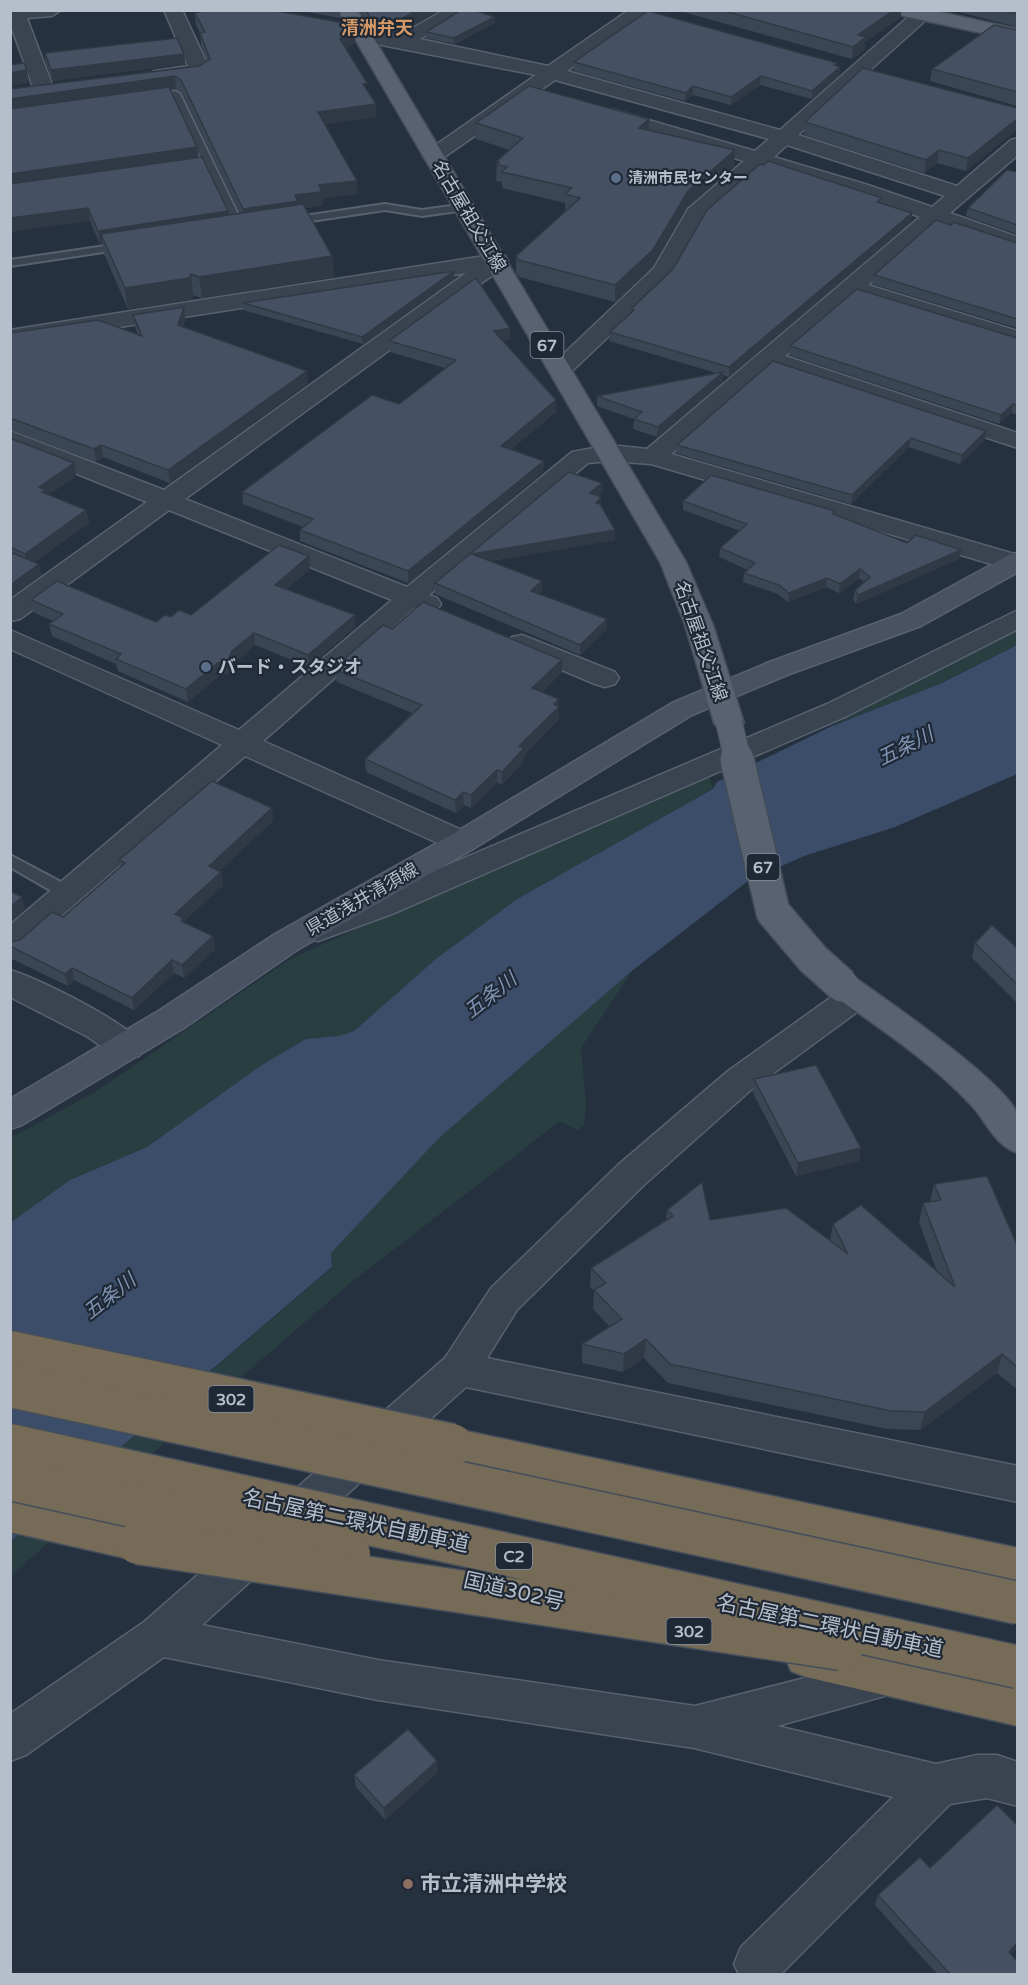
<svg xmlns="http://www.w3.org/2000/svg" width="1028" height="1985" viewBox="0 0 1028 1985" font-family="'Varela Round','Noto Sans JP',sans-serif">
<rect width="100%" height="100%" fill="#263140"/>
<g fill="#283e41">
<path d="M1017,627V645L942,683L830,727Z"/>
<path d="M708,771L713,789L517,899L437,958L354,1031L338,1036L306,1039L263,1064L147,1147L70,1180L11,1223V1138L98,1090L290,959Z"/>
<path d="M633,970L581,1048L586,1103L584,1125L578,1130L560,1121L348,1285L11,1575V1541L332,1268L331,1253L440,1137Z"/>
</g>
<path fill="#3b4d69" d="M1017,645V774L895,827L804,856L748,881L633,970L440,1137L331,1253L332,1267L11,1541L10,1223L70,1180L147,1147L263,1064L306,1039L338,1036L354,1031L437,958L517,899L713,789L717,782L830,727L942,683Z"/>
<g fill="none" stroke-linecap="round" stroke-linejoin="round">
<defs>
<g id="lane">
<path d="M175,91L180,94L245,229L244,231L235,229L172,98L151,101L146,98Z"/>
<path d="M385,204L422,210L465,204L470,207L465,210L422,216L385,210L291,224L286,221L291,218Z"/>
<path d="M126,243L130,244V248L10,266V260Z"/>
<path d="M10,855L74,889L76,893L74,897H62L10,867Z"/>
</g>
<g id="street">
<path d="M10,10H61L52,16L27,18L54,90L51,94H37L34,90L10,23Z"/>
<path d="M164,10H182L210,70L207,74L161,81L151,75L154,71L188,66Z"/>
<path d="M444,10H467L420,39L548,66L629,10H651L567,71L780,130L916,10H937L798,135L957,186L1011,140L1018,138V155L950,213L1018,237V251L938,224L868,285L1018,331V346L855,295L785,356L1018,433V448L772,367L671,454L1018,555V569L1005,568L651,464L610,461L588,463L429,595L437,598L441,604L437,610L427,612L414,608L263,741L473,835L477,842L473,849L462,852L451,849L245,756L21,951L10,954V925L222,745L10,649V630L239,730L392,600L169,510L20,619L10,621V600L147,502L10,447V431L164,490L466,273L10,344V330L497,254L505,256L508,261L505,266L185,499L407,587L572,452L610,445L647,449L920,217L854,193L762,166L705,218L671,277L569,374H553L549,369L553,364L654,268L688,209L744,161L600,118L597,114L600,110H614L755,151L769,139L555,80L440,160H426L423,156L426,152L536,75L361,41L352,35L361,29L399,36ZM787,145L945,196L932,207L868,185L774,157Z"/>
<path d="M1018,610V629L847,716L392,914L318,941L307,938L302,930L307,922L370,898L827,704Z"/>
<path d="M522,635L615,672L619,678L615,684L605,687L595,684L512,649L508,643L512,637Z"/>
<path d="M10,970C39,979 130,1023 144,1047L139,1056L127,1059L115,1056L88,1037L10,997Z"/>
<path d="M856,984L868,988L873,996L868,1004L752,1089L644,1185L517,1310L487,1358L1018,1466V1502L466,1387L202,1625L378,1660L695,1706L891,1656L906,1662L913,1676L906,1690L777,1726L936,1764L977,1755H997L1018,1762V1806L987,1798L950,1804L781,1974H739L734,1964L741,1947L893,1797L694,1748L378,1700L164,1657L26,1755L10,1761V1714L144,1622L445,1358L491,1288L618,1165L728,1071L844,988Z"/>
</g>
<path id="secondary" d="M1018,553V572L921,626L787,675L692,715L473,849L297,950L184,1028L22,1125L10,1129V1099L160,1010L275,934L451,835L672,703L767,663L901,614L1009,555Z"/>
<g id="primary">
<path d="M338,10H357L686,562L713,625L744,723L739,729L729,732L719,729L714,723L685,625L660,562Z"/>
<path d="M894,10H931L1018,29V41L903,16Z"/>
<path d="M842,973L854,977C884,998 1011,1085 1018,1116C1020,1128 1018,1142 1018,1153C995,1146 986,1121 971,1105C930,1061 879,1028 830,993L826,985L830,977Z"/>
</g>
<g id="highway">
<path d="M452,1428L1018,1548V1586L452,1462L438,1457L432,1445L438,1433Z"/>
<path d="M10,1496L138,1525L153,1530L159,1543L153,1556L138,1561L10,1532Z"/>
<path d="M806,1637L1018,1684V1726L806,1677L791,1671L785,1657L791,1643Z"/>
</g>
</defs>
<use href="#lane" stroke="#58616e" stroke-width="4"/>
<use href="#street" stroke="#58616e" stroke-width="3"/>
<use href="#secondary" stroke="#58616e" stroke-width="3"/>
<use href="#primary" stroke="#444c59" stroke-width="3"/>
<use href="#highway" stroke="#454e5b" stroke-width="3"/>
<use href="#lane" fill="#3a4350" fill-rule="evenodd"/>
<use href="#street" fill="#3a4350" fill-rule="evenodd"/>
<use href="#secondary" fill="#485263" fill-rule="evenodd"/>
<use href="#primary" fill="#586270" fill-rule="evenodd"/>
<use href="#highway" fill="#766b57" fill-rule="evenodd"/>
<defs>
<path id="primary-bridge-far1" d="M729,723L738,760"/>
<path id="primary-bridge" d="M737,759L773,912L813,959L842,985"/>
<g id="highway-bridge">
<path d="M10,1352L452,1445"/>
<path d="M10,1386L1018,1603"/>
<path d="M10,1445L1018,1667"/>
<path d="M10,1479L349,1554"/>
<path d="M138,1543L841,1649"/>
</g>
</defs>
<use href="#primary-bridge-far1" stroke="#444c59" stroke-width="28" stroke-linecap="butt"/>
<use href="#primary-bridge" stroke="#444c59" stroke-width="36" stroke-linecap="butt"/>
<use href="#highway-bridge" stroke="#454e5b" stroke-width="45" stroke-linecap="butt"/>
<use href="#primary-bridge-far1" stroke="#586270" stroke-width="26"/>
<use href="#primary-bridge" stroke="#586270" stroke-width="33"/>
<use href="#highway-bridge" stroke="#766b57" stroke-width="42"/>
</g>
<g fill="#3b4654" fill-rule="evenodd">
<path d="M193,10H271L354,31L355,43L346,49L367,91L376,104V117L325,124L357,194L323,198V205L305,208L332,256L334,277L202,298L193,295L192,299L128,309L104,254L103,244H100L90,221L10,89L199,66L207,61L201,45L200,33L196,25L195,14ZM176,89L182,93L240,213L229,215L198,158L197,147L171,90Z"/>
<path d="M296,10H340V18Z"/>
<path d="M359,10H439L399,34L371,29Z"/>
<path d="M676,10H901V17L865,42L864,50L852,59Z"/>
<path d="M952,10H1017V27Z"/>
<path d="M495,17V23L455,44L426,38V32Z"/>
<path d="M1017,30V106L930,81L932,69Z"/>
<path d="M45,53L184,54L185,64L52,81L46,63Z"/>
<path d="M574,62L837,63V66L840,67L839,75L812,99L760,85L731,105L693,95L685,101L574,71Z"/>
<path d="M1017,108L966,171L937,163L924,173L804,135L805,122Z"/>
<path d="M476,123L649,130L734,166L687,207L652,267L615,302L519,277L516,273V256L566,211H565V203L502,188V182L496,181L497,161L509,150L476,139Z"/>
<path d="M1017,172V234L966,216L968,208Z"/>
<path d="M882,198L881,203L912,213L911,222L729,377L723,375V382L657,437L633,429L634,419L597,406V396L716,373L609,341L610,332L631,313V309Z"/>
<path d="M1017,243V328L872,284L874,275Z"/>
<path d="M454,279L363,344L243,310V303Z"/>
<path d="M184,307L185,319L183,326L308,383L170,483L103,457L96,462L10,430V333L138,335L135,327L133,315Z"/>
<path d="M510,328V340L503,341L556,400V412L511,449L544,461L543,472L408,583L300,541V530L303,527L243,504L242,492L399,404L445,368L390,352L389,341Z"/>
<path d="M1017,338V415L1011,413L999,424L789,355L790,346Z"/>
<path d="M986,431L985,439L960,464L909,447L851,504L676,453L677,445Z"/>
<path d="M10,438L76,476L48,495L86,510L89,523L34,562L39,564L41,575L10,598Z"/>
<path d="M602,493L598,496L601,497V506L615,540L490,561L542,581V591L539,594L607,619V629L580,655L435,594V583Z"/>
<path d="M683,501L835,515L907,543L961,550L959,559L856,604L853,599L855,590L864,582L859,578L839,593L826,587L788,602L778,594L743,582L744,573L748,570L719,557L720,548L740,531L683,510Z"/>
<path d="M310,569L286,589L355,627L309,667L255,645L233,664L230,673L219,676L188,702L118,671L116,664L52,636L49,624L53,621L33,612L31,600L156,622L171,617L191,615Z"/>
<path d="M392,629L562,660V672L542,692L559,707V719L524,755V761L502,785L497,782L471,808L464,805L456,813L366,772L365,759L412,713L337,682L336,680L335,667Z"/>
<path d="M274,820L219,871L221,872L223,885L184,921V922L213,936L215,949L184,978L174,973L134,1010L74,980L68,986L10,958V942L20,940L63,917L121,867L119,860Z"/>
<path d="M975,943L1017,948V1003L972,958Z"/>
<path d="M754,1079L859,1161L796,1176L753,1093Z"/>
<path d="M934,1184L1017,1245V1386L1015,1388L997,1373L920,1430L887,1429L668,1383L644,1358L623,1372L582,1363V1344L610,1327L593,1309L594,1291L590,1287L591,1268L666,1221L667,1210L710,1220L830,1240L833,1224L937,1272L919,1222L923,1203L930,1202Z"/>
<path d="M437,1761L438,1772L385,1820L356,1787L354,1775Z"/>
<path d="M878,1895L1011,1954L1017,1974H937L875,1905Z"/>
</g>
<g fill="#303945">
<path d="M417,10H439L399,34L398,21Z"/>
<path d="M894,10H901V17L865,42L864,50L852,59L853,47L858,35Z"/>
<path d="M495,17V23L455,44L454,38Z"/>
<path d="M354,31L355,43L341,52L340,39Z"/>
<path d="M184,54L185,64L52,81L51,70Z"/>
<path d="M837,63L836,70L840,67L839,75L812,99V91Z"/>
<path d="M27,70L29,83L10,86V73Z"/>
<path d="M175,76L176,89L10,112V99Z"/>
<path d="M761,76L760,85L731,105V97Z"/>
<path d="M693,86V95L685,101L686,93Z"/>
<path d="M376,104V117L319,125L318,112Z"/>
<path d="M649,119L648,135L639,128Z"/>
<path d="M1017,119V130L966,171L968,158Z"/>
<path d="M197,147L199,160L10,188V174Z"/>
<path d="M735,150L734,166L687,207L652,267L615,302V285L688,191Z"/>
<path d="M939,150L937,163L924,173L926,160Z"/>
<path d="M357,181V194L323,198V205L299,208L244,223L243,209L295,195L319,185Z"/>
<path d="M88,208L90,221L10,232V218Z"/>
<path d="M228,211L230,224L101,234L103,244H100L98,231Z"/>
<path d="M912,213L911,222L729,377V367Z"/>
<path d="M332,256L334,277L202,298L199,277Z"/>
<path d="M454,271V279L363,344L362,337Z"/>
<path d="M191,274L193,295L192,299L128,309L125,288Z"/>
<path d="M184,307L185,319L180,337L178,325Z"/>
<path d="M510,328V340L494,342V331Z"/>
<path d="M307,371L308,383L170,483L168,470Z"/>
<path d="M723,372V382L657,437L658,427Z"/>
<path d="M556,400V412L501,458V446Z"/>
<path d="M1013,404L1011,413L999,424L1001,415Z"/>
<path d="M986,431L985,439L960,464L962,455Z"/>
<path d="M911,438L909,447L851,504L852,495Z"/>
<path d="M101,445L103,457L96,462L94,449Z"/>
<path d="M544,461L543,472L408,583V571Z"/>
<path d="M74,463L76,476L43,498L39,487Z"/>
<path d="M602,483V493L590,504V493Z"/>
<path d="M601,497V508L596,503Z"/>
<path d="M86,510L89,523L28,566L25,554Z"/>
<path d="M615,530V540L472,564V554Z"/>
<path d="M961,550L959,559L856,604L858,595Z"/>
<path d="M309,556L310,569L276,597L275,585Z"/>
<path d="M39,564L41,575L10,598V585Z"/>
<path d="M860,569L859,578L839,593L840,584Z"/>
<path d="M827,578L826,587L788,602L789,593Z"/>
<path d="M542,581V591L531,601V591Z"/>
<path d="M355,615V627L309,667L308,655Z"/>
<path d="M607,619V629L580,655V645Z"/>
<path d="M254,633L255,645L233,664L230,673L219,676L188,702L186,689Z"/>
<path d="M562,660V672L532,701V688Z"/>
<path d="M559,699V719L524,755V761L502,785V772L519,746Z"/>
<path d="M497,770V782L471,808V795Z"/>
<path d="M463,792L464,805L456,813L455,800Z"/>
<path d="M272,808L274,820L210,879L209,866Z"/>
<path d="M221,872L223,885L184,921L185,931L175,914Z"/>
<path d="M22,897L25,910L10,922V907Z"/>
<path d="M213,936L215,949L184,978L182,965Z"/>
<path d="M172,960L174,973L134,1010L132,998Z"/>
<path d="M72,968L74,980L68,986L65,974Z"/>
<path d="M861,1148L859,1161L796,1176L798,1163Z"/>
<path d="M646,1339L644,1358L623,1372L624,1354Z"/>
<path d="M1002,1354L997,1373L920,1430L925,1412Z"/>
<path d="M437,1761L438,1772L385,1820L384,1808Z"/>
<path d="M1017,1943V1948L1004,1961L1009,1952Z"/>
</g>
<g fill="#455162" stroke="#303945" stroke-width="1.5">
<path d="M199,10H271L350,24L354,31L340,39L367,83L363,84L376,104L318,112L357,181L319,185L322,192L295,195L298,201L243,209L181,80L175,76L10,99V89L199,66L210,59L200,33L205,32L195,13L200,12Z"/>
<path d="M366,10H417L398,21L370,17Z"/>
<path d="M461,10H473L495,17L454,38L426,32Z"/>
<path d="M721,10H894L858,35L866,37L853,47Z"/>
<path d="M1003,10H1017V14Z"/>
<path d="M648,11L837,63L834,65L840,67L812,91L761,76L731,97L693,86L686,93L574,62Z"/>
<path d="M994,25L1017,30V92L932,69Z"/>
<path d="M177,38L184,54L51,70L45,53Z"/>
<path d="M24,63L27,70L10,73V65Z"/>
<path d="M863,68L1017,108V119L968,158L939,150L926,160L805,122Z"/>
<path d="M529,86L649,119L639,128L735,150L688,191L653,250L615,285L519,260L516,256L580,198L565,194L572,188L502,172L507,167L496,164L499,162L497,161L523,138L476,123Z"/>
<path d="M169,87L197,147L10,174V109Z"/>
<path d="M202,157L228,211L98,231L88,208L10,218V184Z"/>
<path d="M768,161L882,198L877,202L912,213L729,367L610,332L634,310L631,309L673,269L707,210L760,164L764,165Z"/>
<path d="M1007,170L1017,172V225L968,208Z"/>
<path d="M303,204L332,256L199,277L191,274L189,278L125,288L101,234Z"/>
<path d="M936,220L951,225L953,222L1017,243V319L874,275Z"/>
<path d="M454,271L362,337L243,303Z"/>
<path d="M476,278L510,328L494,331L556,400L501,446L544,461L408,571L300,530L313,519L242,492L372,395L399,404L456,360L389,341Z"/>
<path d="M857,289L1017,338V405L1013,404L1001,415L790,346Z"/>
<path d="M184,307L178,325L307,371L168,470L101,445L94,449L10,418V333L98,320L142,336L133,315Z"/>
<path d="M773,361L986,431L962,455L911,438L852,495L677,445Z"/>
<path d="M723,372L658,427L634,419L642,412L597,396Z"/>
<path d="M10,438L74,463L39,487L46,490L42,492L86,510L25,554L10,547Z"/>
<path d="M569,472L602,483L590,493L601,497L596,503L600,504L615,530L472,554L542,581L531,591L607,619L580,645L435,583Z"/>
<path d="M711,475L835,511L833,514L907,543L916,535L961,550L858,595L855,590L870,577L860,569L840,584L827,578L789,593L779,585L744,573L755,563L720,548L747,524L683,501Z"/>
<path d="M279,545L309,556L275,585L355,615L308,655L254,633L232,651L228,660L218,663L186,689L116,659L121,654L49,624L63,614L31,600L57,581L156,622L165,615L171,617L179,610L191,615Z"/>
<path d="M10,552L39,564L10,585Z"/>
<path d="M423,602L562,660L532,688L559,699L554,704L559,707L519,746L524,748L502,772L497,770L471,795L463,792L455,800L365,759L422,705L336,670L338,668L335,667L383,625L392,629Z"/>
<path d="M212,781L272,808L209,866L221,872L175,914L183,918L181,921L213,936L182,965L172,960L132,998L72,968L65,974L10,946V942L20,940L52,912L63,917L125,863L119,860Z"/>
<path d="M10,891L22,897L10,907Z"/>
<path d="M992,925L1017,948V984L975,943Z"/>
<path d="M816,1065L861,1148L798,1163L754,1079Z"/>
<path d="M987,1176L1017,1245V1367L1002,1354L925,1412L891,1411L670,1364L646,1339L624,1354L582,1344L622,1319L594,1290L606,1283L591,1268L673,1216L667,1210L702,1182L710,1220L786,1208L848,1254L833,1224L861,1205L955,1287L923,1203L941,1200L934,1184Z"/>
<path d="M408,1729L437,1761L384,1808L354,1775Z"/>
<path d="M997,1805L1017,1825V1943L1009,1952L1017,1961V1974H950L878,1895L920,1857L930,1868Z"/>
</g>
<g fill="#5c6f8a" stroke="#1f2835" stroke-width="2">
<circle cx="616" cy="178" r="6"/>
<circle cx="206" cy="667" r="6"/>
</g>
<circle fill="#8d6e63" stroke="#1f2835" stroke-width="2" cx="408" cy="1884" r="6"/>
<g text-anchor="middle" stroke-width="4.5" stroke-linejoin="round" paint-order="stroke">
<g font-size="15" font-weight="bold" fill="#b7becb" stroke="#1f2835" text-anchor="start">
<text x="628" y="183">清洲市民センター</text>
</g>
<g fill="#1f2835" stroke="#89919e" stroke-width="1.5">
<rect x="530.5" y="332" width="33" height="26" rx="4.5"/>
<rect x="746.5" y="854" width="33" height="26" rx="4.5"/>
<rect x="208.5" y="1386" width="45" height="26" rx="4.5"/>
<rect x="496" y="1543" width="36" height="26" rx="4.5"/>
<rect x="666.5" y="1618" width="45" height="26" rx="4.5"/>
</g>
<g font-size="16" font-weight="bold" fill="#b7becb">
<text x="547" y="351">67</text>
<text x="763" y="873">67</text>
<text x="231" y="1405">302</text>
<text x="514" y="1562">C2</text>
<text x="689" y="1637">302</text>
</g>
<g font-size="18" font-weight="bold" fill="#d59967" stroke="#1f2835">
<text x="377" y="34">清洲弁天</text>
</g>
<g font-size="18" fill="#b7becb" stroke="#1f2835">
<text transform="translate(469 216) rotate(59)" y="6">名古屋祖父江線</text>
<text transform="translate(701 641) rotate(71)" y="6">名古屋祖父江線</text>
<text transform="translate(362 899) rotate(-30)" y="6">県道浅井清須線</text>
</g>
<g font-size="18" font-weight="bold" fill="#b7becb" stroke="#1f2835" text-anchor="start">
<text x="218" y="673">バード・スタジオ</text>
</g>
<g font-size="20" font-style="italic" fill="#7e93b2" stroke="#1f2835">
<text transform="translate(905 746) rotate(-27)" y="7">五条川</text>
<text transform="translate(490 995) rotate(-38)" y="7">五条川</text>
<text transform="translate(109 1296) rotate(-38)" y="7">五条川</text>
</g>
<g font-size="21" fill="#b7becb" stroke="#1f2835">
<text transform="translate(356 1521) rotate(12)" y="7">名古屋第二環状自動車道</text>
<text transform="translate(514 1591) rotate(13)" y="7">国道302号</text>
<text transform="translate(830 1626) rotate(12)" y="7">名古屋第二環状自動車道</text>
</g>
<g font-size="21" font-weight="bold" fill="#b7becb" stroke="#1f2835" text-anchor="start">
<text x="420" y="1891">市立清洲中学校</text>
</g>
</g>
<rect width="1028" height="1985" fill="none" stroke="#b7becb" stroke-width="24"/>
</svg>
